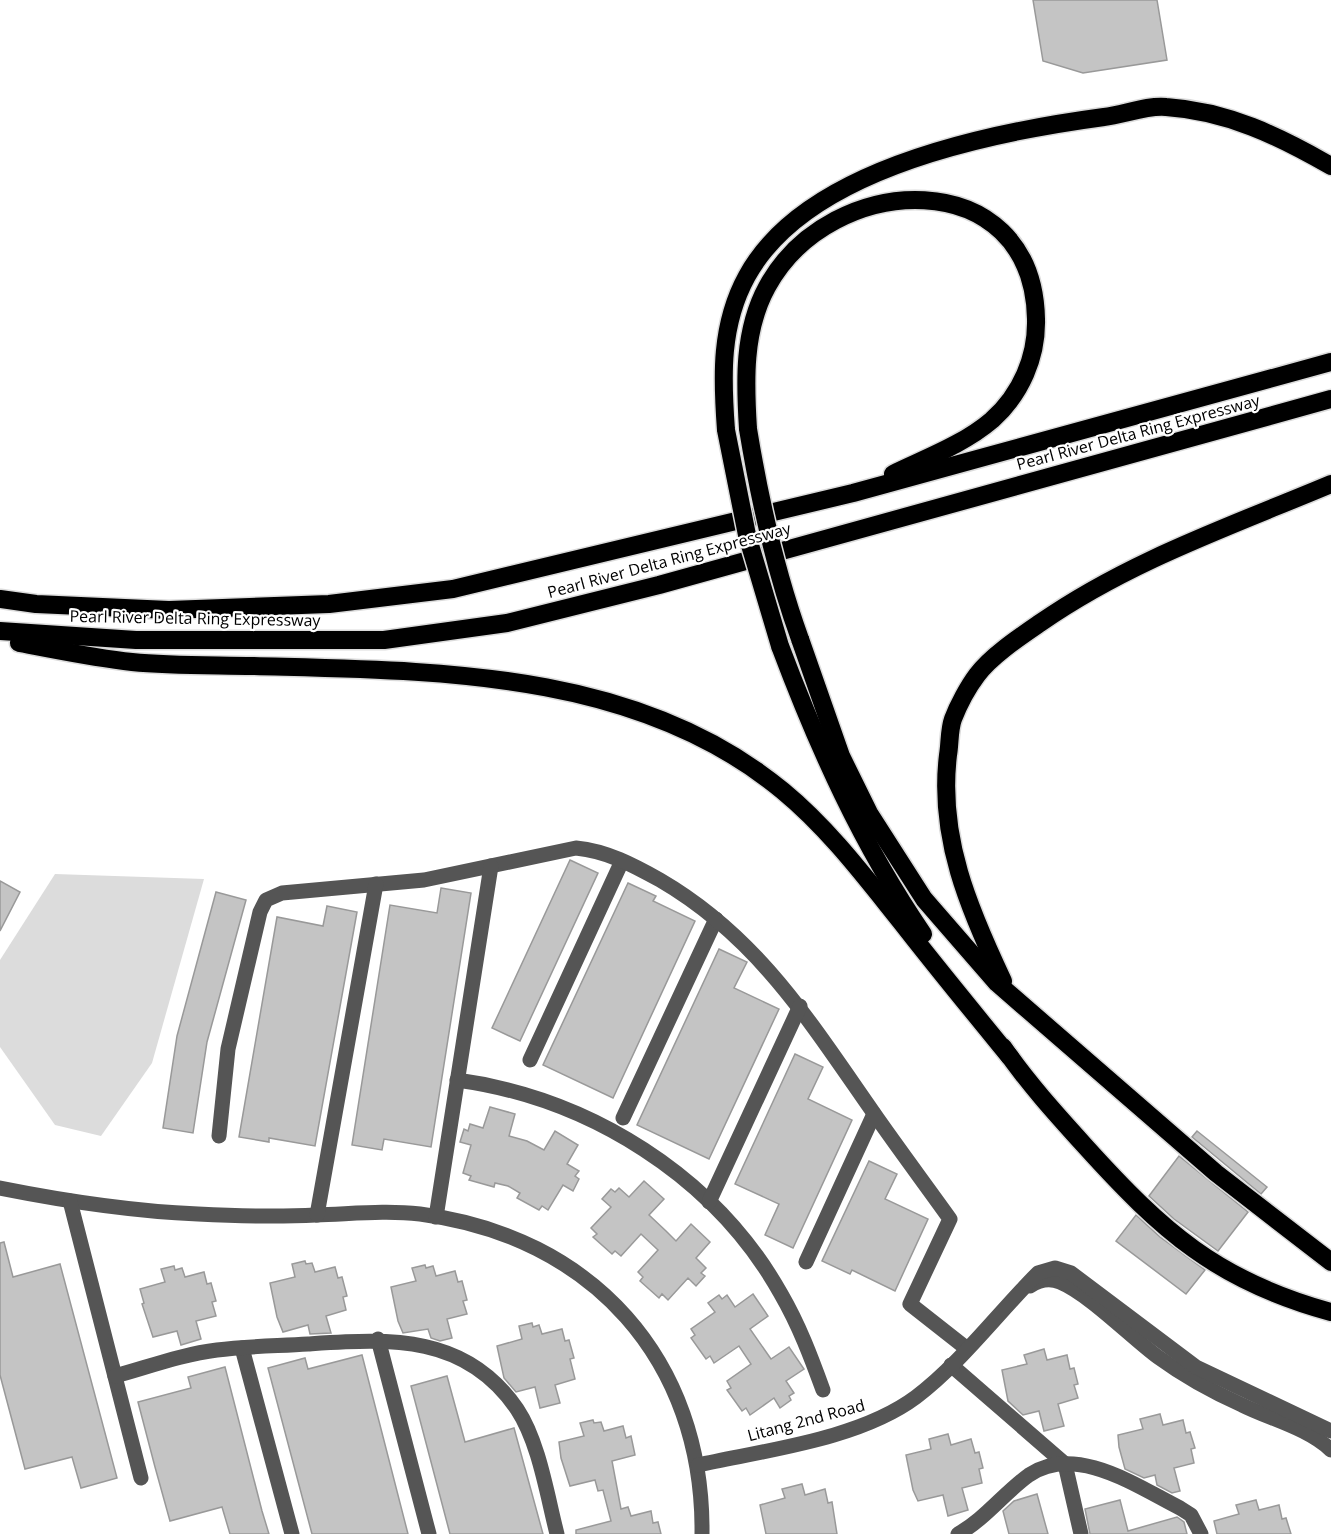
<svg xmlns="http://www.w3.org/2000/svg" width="1331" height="1534" viewBox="0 0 1331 1534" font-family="'Open Sans',sans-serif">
<rect width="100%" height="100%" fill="#fff"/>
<path fill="#dcdcdc" d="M55,874L204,879L152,1063L101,1136L55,1125L0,1047V960Z"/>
<g fill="#c4c4c4" stroke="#999" stroke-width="1.5">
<path d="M1033,0H1157L1167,60L1083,73L1043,61Z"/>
<path d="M570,860L598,873L520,1041L492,1028Z"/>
<path d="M0,881L20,892L0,931Z"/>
<path d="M628,883L656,896L653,901L695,921L613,1098L543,1065Z"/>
<path d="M441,888L471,893L431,1147L384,1139L382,1150L352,1145L390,905L437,913Z"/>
<path d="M216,892L246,900L207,1042L193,1133L163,1128L177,1036Z"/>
<path d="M327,906L357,912L315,1146L269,1138V1142L239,1137L277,917L323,926Z"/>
<path d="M719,949L747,962L734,988L779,1009L709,1159L637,1125Z"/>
<path d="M795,1054L823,1067L808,1099L852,1120L793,1248L765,1235L779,1204L735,1184Z"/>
<path d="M490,1107L515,1114L509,1136L527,1141L544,1150L555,1131L578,1145L567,1164L579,1171L575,1176L579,1179L573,1191L563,1185L548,1210L542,1206L539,1210L517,1198L520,1193L508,1186L495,1183L494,1187L469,1180L471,1176L463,1173L471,1145L460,1142L464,1129L468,1131L470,1124L483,1128Z"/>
<path d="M1197,1131L1267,1187L1261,1194L1192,1137Z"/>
<path d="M1179,1156L1248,1212L1218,1251L1174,1219L1149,1196Z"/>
<path d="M869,1161L897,1174L885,1199L928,1219L895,1291L852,1270L850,1274L822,1261Z"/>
<path d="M644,1181L664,1199L649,1215L666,1231L676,1241L691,1224L710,1242L696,1258L706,1268L701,1273L705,1276L696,1286L688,1278L668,1300L662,1294L659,1298L640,1281L643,1277L638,1272L658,1250L641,1234L621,1256L615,1251L612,1254L593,1237L597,1234L591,1228L611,1207L602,1199L611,1189L615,1192L619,1188L629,1197Z"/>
<path d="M1136,1215L1160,1237L1205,1270L1186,1294L1116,1241Z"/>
<path d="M4,1242L13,1277L60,1264L117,1478L81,1488L72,1457L25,1469L0,1375V1243Z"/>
<path d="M305,1261L306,1264L312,1263L315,1272L335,1267L338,1278L342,1277L347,1296L343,1297L346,1310L326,1316L331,1333L310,1334L308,1325L283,1332L277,1317L270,1283L295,1277L292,1264Z"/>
<path d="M425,1265L426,1268L433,1266L436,1276L455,1271L458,1282L462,1281L467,1300L463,1301L467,1314L447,1319L452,1338L440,1341L431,1338L428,1329L403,1333L398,1321L391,1287L416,1281L412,1268Z"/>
<path d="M174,1266L175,1270L182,1268L185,1277L204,1272L207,1284L211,1283L216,1301L212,1302L216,1316L196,1321L201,1339L181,1345L177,1331L153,1337L142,1304L144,1303L140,1289L165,1282L161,1269Z"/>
<path d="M753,1294L768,1316L750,1329L771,1359L789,1347L804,1369L786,1381L794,1393L789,1396L791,1400L780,1408L774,1398L750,1415L746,1408L742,1411L727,1390L731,1388L727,1381L751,1364L739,1346L714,1363L710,1356L706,1359L691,1338L695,1335L691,1329L715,1312L708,1303L719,1295L722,1299L727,1295L735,1307Z"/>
<path d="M532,1323L533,1327L539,1325L542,1334L562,1329L565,1341L569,1340L574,1358L570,1359L575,1379L555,1385L560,1403L540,1408L535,1387L516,1392L504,1378L497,1346L522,1339L519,1326Z"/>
<path d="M1044,1349L1047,1360L1067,1355L1070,1369L1074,1368L1078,1384L1074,1385L1078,1398L1058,1404L1064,1426L1044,1431L1039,1411L1023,1415L1008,1401L1002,1370L1027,1364L1024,1355Z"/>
<path d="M362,1355L408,1534H312L268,1368L305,1358L308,1369Z"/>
<path d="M225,1367L262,1511L269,1534H230L222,1507L170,1521L155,1467L138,1402L191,1388L188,1377Z"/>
<path d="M447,1376L465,1442L514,1428L543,1534H450L411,1386Z"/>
<path d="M1160,1414L1163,1425L1183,1420L1186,1433L1190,1432L1195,1448L1191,1449L1194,1463L1174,1468L1180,1491L1172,1493L1157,1485L1155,1475L1144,1478L1125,1469L1119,1447L1118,1435L1143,1429L1140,1419Z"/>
<path d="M593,1420L594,1423L601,1422L604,1431L623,1426L626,1438L631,1436L635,1455L612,1461L621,1509L628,1507L631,1516L651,1511L653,1523L658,1522L661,1534H576V1530L611,1521L603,1490L598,1491L595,1480L570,1486L561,1458L559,1442L584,1436L580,1423Z"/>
<path d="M948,1434L951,1445L971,1439L975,1453L979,1452L983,1468L979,1469L982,1483L962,1488L968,1510L948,1516L943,1495L918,1501L913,1490L906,1455L931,1449L929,1439Z"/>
<path d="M802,1484L805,1495L825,1489L828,1503L832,1502L837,1534H766L760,1505L785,1498L782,1489Z"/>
<path d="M1037,1494L1048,1534H1009L1003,1511L1014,1501Z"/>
<path d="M1120,1500L1128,1531L1177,1517L1184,1522L1187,1534H1090L1085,1509Z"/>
<path d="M1256,1500L1259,1510L1279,1505L1282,1519L1286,1518L1291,1534H1217L1214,1521L1239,1514L1236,1505Z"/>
</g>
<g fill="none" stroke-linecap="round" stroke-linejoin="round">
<defs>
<g id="highway">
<path d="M748,429C745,382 743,331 767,287C831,169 1033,163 1036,319C1037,357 1021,394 992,420C964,444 926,458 893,474"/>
<path d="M726,430C722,377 720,325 747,276C806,168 992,132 1104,117C1123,115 1147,105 1166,107C1227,111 1279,136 1331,166"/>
<path d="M0,599L36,604L169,610L329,604L453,589L853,493L1331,362"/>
<path d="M0,631L136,640H384L507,623L659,585L1331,399"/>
<path d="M800,639L841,756L869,813L924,899L997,983L1216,1173L1331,1262"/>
<path d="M19,643C57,650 94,658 132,662C172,666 213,665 253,666C434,671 636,669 783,791C829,829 865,877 902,923C937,968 974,1013 1010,1057"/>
<path d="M780,646C818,747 862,845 923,934"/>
<path d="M1003,981C969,909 938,837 948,755C950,744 949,730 953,719C958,706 968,687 977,675C991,656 1021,636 1040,623C1129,561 1231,526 1331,484"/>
<path d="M1003,1047C1027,1082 1056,1114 1085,1146C1162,1231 1217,1281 1331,1312"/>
</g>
</defs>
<use href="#highway" stroke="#dbdbdb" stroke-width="21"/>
<g stroke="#555" stroke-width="15">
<path d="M530,1060L622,861"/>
<path d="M457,1080C589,1098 715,1176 781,1294C799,1325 811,1357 823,1390"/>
<path d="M623,1118L716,919"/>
<path d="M219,1136L228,1049L260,912L266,900L282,893L424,880L576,848C607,851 633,865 660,880C758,937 810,1022 873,1112C898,1148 925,1184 950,1219L910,1304L966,1348"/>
<path d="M0,1188C65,1201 131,1211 198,1214C237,1216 277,1217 316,1215C351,1214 385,1210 420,1214C592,1236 704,1360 702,1534"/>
<path d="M70,1201L141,1478"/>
<path d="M709,1202L800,1006"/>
<path d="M317,1215L376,884"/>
<path d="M436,1217L491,866"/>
<path d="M806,1262L874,1114"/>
<path d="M1030,1286C1039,1280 1050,1278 1060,1282C1089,1294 1131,1337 1158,1357C1184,1376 1213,1392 1242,1405C1270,1419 1308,1428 1331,1450"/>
<path d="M378,1339L429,1534"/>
<path d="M242,1348L292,1534"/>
<path d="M951,1365L1065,1464L1081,1534"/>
<path d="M115,1376C148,1367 183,1354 217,1350C247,1346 278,1346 308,1344C389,1339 465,1333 517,1409C539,1442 547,1495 557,1534"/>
<path d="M698,1465C766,1450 860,1439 916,1397C959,1365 999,1312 1038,1273L1055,1268L1071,1273L1196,1367L1331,1431"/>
<path d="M958,1534C985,1519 1004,1493 1029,1475C1076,1443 1138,1487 1180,1508L1191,1515L1201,1534"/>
</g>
<use href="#highway" stroke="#000" stroke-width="18"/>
<defs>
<g id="highway-bridge">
<path d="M748,429C760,502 775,570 800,639"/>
<path d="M726,430L747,535L780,646"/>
</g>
</defs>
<use href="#highway-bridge" stroke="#dbdbdb" stroke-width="21" stroke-linecap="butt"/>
<use href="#highway-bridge" stroke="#000" stroke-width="18"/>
</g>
<g text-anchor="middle" stroke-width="4.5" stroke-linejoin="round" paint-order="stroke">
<g font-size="16" fill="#000" stroke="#fff">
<text transform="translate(1138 432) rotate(-15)" y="6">Pearl River Delta Ring Expressway</text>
<text transform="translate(669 560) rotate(-15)" y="6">Pearl River Delta Ring Expressway</text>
<text transform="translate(195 618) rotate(1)" y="6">Pearl River Delta Ring Expressway</text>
<text transform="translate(806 1420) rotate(-15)" y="6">Litang 2nd Road</text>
</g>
</g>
</svg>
